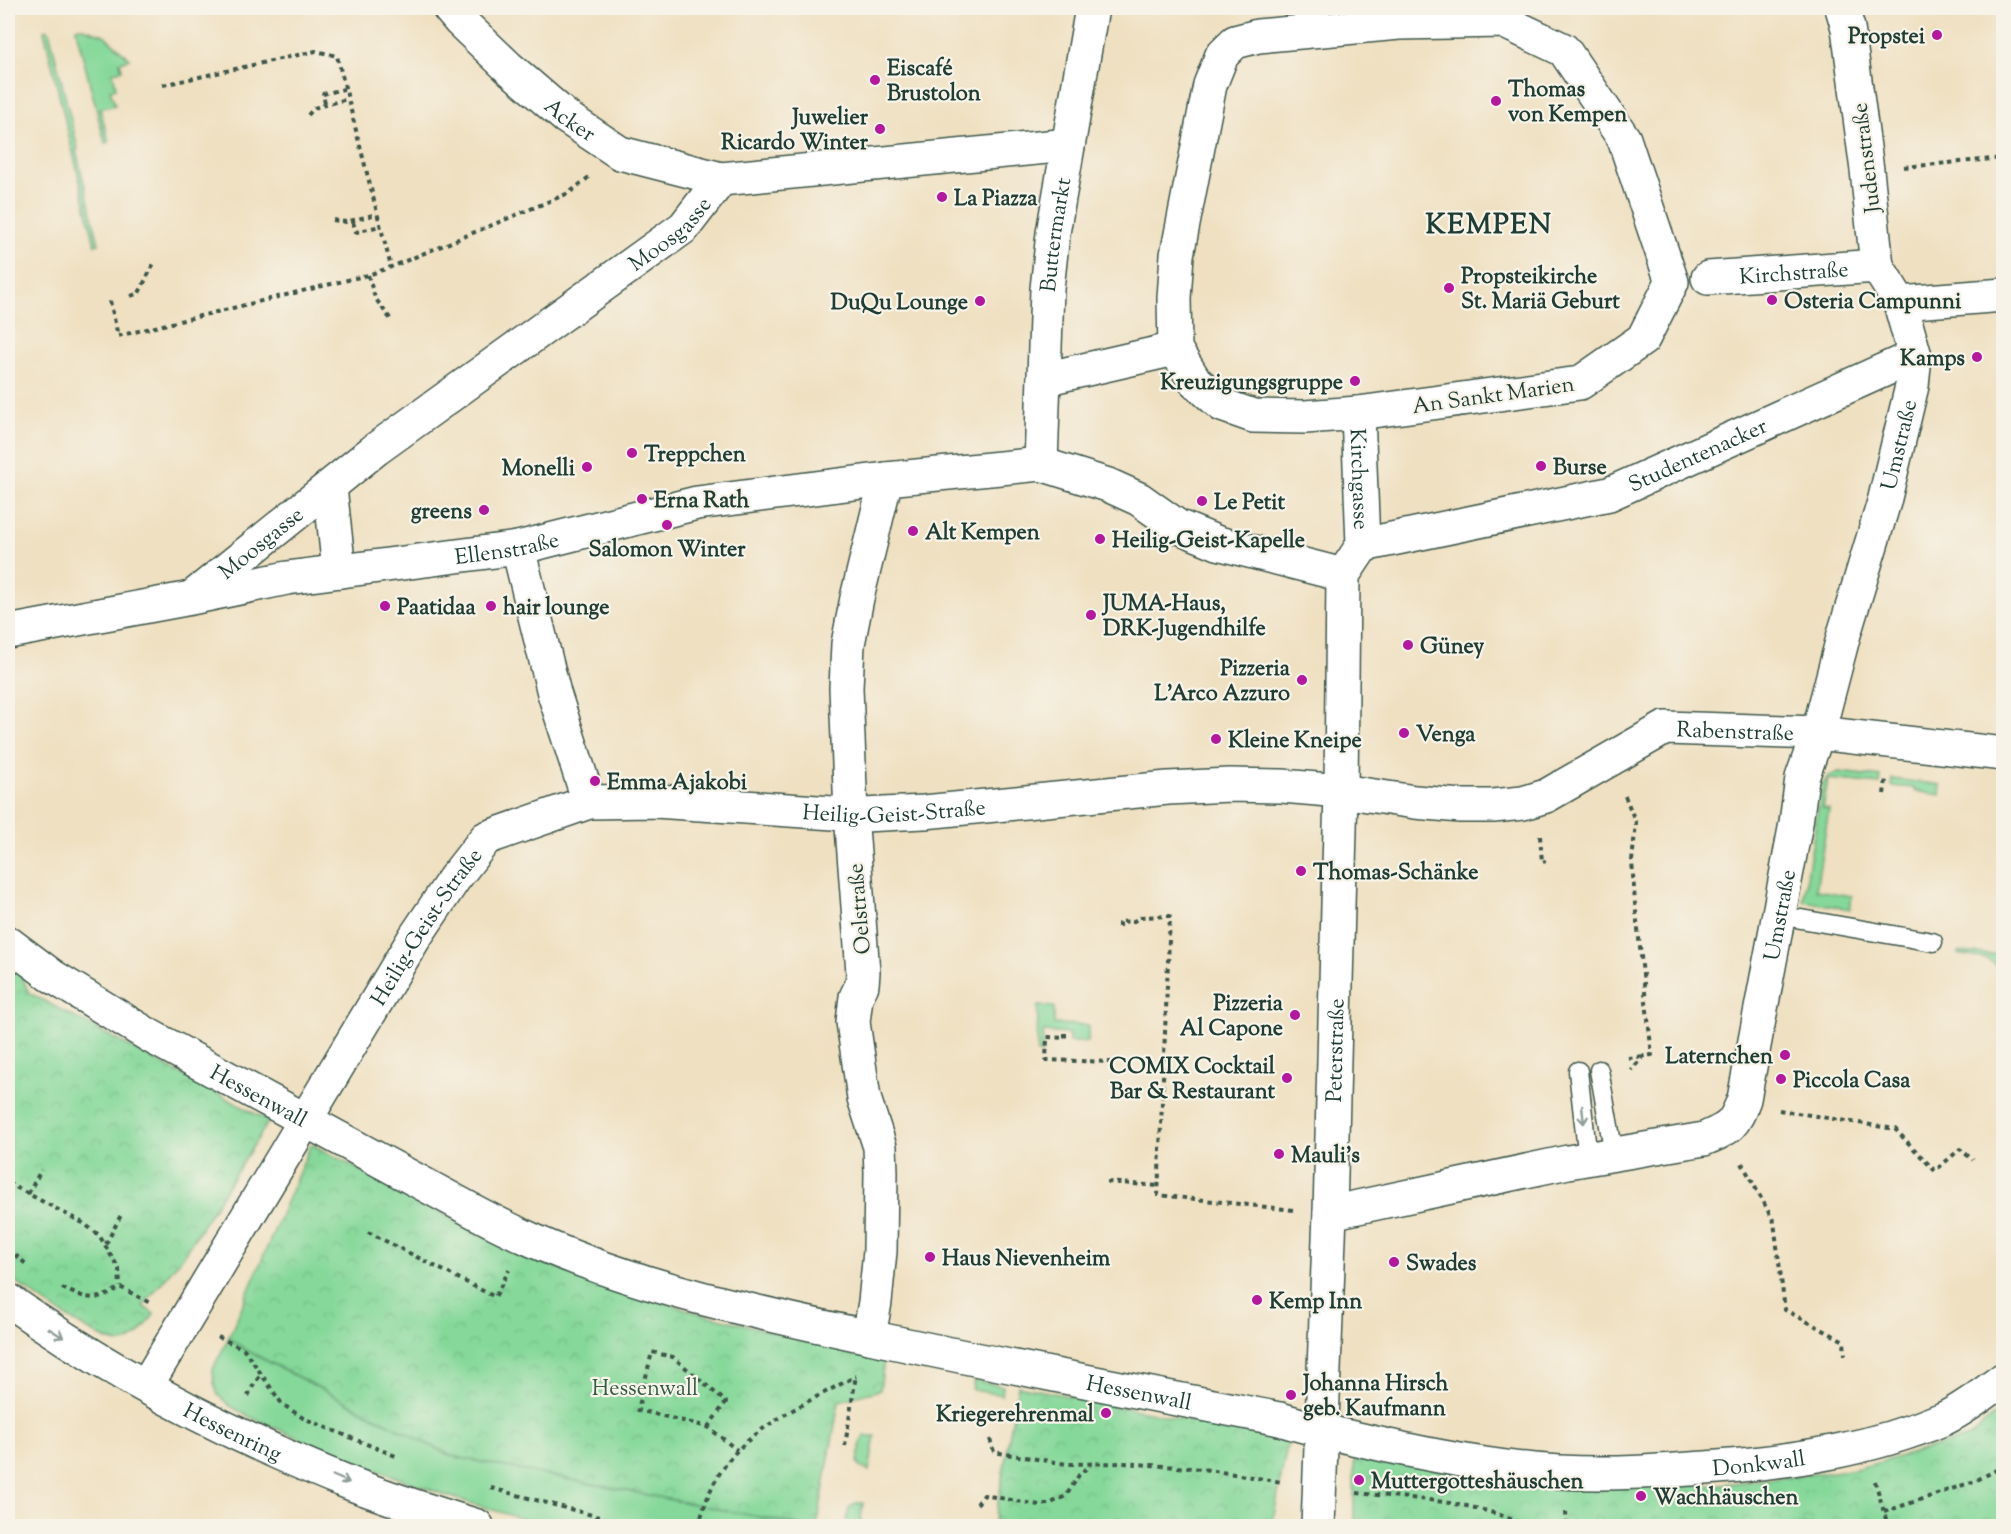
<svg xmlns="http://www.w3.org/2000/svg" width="2011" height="1534" viewBox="0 0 2011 1534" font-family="'Sorts Mill Goudy',serif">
<defs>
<pattern id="park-crowns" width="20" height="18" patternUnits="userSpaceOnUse" patternTransform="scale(1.5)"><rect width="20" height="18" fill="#85d89a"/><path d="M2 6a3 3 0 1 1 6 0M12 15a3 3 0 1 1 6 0" fill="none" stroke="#72ba85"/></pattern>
</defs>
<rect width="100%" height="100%" fill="#f7f3e8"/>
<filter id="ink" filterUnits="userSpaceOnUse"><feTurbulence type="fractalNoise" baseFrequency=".0167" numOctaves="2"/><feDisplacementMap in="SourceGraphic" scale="12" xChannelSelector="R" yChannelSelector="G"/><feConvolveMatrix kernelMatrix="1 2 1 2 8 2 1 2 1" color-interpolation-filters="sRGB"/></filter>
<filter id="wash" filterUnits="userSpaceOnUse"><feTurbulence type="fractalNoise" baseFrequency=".008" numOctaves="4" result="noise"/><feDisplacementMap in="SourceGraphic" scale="24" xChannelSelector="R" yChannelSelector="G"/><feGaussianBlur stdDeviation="1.35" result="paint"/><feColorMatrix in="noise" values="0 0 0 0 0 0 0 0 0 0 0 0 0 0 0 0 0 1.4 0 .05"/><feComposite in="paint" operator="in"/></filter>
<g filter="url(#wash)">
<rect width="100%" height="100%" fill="#efe0c1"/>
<g fill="#85d89a" stroke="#528a67" stroke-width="1.5">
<path d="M80,27L104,35L130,59L120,62L122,70L113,72L116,88L110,90L115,105L100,109L109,142L105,143L76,30V28Z"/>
<path d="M46,29L49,31L78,149L76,150L99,244L95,245L44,31Z"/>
<path d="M1839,772L1881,777L1880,784L1828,779L1823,808L1829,809L1816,890L1852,896L1850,909L1803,901L1822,785L1829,776Z"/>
<path d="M1892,779L1941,785L1940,795L1914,791V788L1891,786Z"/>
<path d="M1958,952L2003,955V971L1987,959L1958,954Z"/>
<path d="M1038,1006L1054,1007V1024L1088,1025V1042H1069V1034L1043,1032L1042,1054L1037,1053Z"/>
<path d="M229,1337L244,1349L451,1456L805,1526H545L445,1495L344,1458L248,1416L230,1406L218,1395L214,1383L213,1369Z"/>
<path d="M974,1380L1003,1386L1002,1395L972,1390Z"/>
<path d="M865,1436H875L869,1471L862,1468L858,1463L861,1441Z"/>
<path d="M856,1503H863L860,1526H846L849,1508Z"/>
</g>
<g fill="url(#park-crowns)" stroke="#528a67" stroke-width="1.5">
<path d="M8,963L20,973L29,993L269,1121L183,1256L143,1306L154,1314C146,1325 136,1343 120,1343C98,1342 28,1291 8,1276Z"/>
<path d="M311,1144L523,1256L691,1311L884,1360L880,1390L839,1401L817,1526H805L451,1456L244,1349L229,1337Z"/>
<path d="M1018,1386L1288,1440L1272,1526H994Z"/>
<path d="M2003,1408V1526H1354V1450L1564,1486L1715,1485L1852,1470L1969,1437Z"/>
</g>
</g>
<g filter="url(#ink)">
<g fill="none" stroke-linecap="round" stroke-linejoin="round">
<defs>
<g id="lane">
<path d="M1778,915L1933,942"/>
<path d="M1599,1070L1614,1154"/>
<path d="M1578,1071L1588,1159"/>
</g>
<g id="street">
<path id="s1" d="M449,8L460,21L508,67L566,117L620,153L721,179"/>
<path d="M1503,21L1564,50L1624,139L1672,282L1643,339L1580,383L1358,413L1305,417L1253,416L1222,405L1195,381L1175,349L1174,298L1177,255L1210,85L1222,55L1235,42L1258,36L1399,23Z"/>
<path id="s2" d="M1708,278L1877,266"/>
<path d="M1900,303L2004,295"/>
<path d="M1044,379L1175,349"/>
<path id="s3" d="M1358,413L1363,545"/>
<path id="s4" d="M1041,464L1047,289L1053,233L1092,8"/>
<path d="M330,487L339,571"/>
<path id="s5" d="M1363,545L1609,494L1915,356"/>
<path d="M518,548L554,693L589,802"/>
<path id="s6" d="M195,595L376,449L684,227L721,179L1068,145"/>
<path id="s7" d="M8,632L191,598L287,578L518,548L697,503L886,479L1041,464L1108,485L1139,499L1177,526L1218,543L1343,575"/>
<path id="s8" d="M8,943L52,976L150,1036L477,1213C494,1222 512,1231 530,1239C639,1288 758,1313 874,1338C1009,1367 1145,1393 1280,1419C1321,1432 1362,1440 1403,1449C1455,1460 1507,1469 1560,1472C1613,1475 1666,1471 1718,1467C1795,1461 1872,1449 1943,1419C1965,1409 1984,1393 2004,1379"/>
<path id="s9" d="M1330,1213L1568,1162L1704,1139C1730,1128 1734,1126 1744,1099L1796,823L1802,778L1818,733L1844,634L1884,502L1912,386L1915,356L1900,303L1877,266L1867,170L1848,28L1842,8"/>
<path d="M869,1337L875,1302L880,1251L881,1172L880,1147L864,1098L853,1022L856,997L862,985L863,972L851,814L846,688L848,644L857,598L886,479"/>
<path id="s10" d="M146,1386L415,937L454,879L486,838L589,802L655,801L863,815L924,812L1168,788L1230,785L1282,786L1341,791L1415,802L1461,806H1493L1523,803L1546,796L1665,728L1818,733L2004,754"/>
<path id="s11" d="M1318,1526L1330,1213L1341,791L1343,575L1363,545"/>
</g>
<g id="secondary">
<path id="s12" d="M8,1300C113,1375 232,1436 352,1484C393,1500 435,1513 477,1526"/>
</g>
</defs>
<use href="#lane" stroke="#3e5549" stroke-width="21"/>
<use href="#street" stroke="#3e5549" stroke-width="36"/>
<use href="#secondary" stroke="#3e5549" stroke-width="36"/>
<g stroke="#3e5549" stroke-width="4" stroke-dasharray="4.5 4.5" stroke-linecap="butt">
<path d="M163,85L316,51L337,56L391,267"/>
<path d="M325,103L323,94L344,89"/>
<path d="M308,115L314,108L347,99"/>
<path d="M1904,167L2004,158"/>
<path d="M333,220L346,222L377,214"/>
<path d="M353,222L356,232L380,226"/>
<path d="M368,275L375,298L392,321"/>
<path d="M131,296L139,293L154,263"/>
<path d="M110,301L118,336L368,275L391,267L569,193L589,177"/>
<path d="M1884,794L1886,780"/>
<path d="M1625,796L1636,823L1632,861L1635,903L1652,1055L1644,1056L1631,1070"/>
<path d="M1540,836L1542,862L1546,861"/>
<path d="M1140,917L1170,916L1158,1195L1293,1210"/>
<path d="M1119,927V922L1134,921L1140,917"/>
<path d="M1065,1033V1038L1047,1037L1046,1060L1112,1062"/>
<path d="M1628,1058L1644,1056"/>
<path d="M1779,1110L1895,1129L1935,1171L1960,1149L1973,1160"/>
<path d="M1742,1163L1774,1222L1785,1310L1844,1341L1845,1355"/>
<path d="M1107,1182L1159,1186"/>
<path d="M8,1183L83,1223L99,1235L119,1269L120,1287"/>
<path d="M28,1194L41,1170"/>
<path d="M368,1232L495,1297L509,1270"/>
<path d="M106,1244L122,1213"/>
<path d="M8,1249L26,1264"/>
<path d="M62,1288C86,1299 98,1303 120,1287L152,1304"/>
<path d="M218,1337L244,1349L282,1404L303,1418L398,1457"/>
<path d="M248,1396L255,1382L262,1374"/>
<path d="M708,1427L726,1402L673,1357L652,1352L638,1410L708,1427L737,1450"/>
<path d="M990,1439L994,1452L1067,1464L1124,1463L1203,1469L1282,1482"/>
<path d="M845,1446L856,1375"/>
<path d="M1875,1481L1888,1526"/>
<path d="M491,1488L633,1526"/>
<path d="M1357,1493C1413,1499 1475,1500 1526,1526"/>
<path d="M977,1504L984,1495L1039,1505L1049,1504L1066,1496L1079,1475L1090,1465"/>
<path d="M1566,1512L1567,1526"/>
<path d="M1884,1512L1975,1481L2004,1466"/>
<path d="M699,1526C704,1505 711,1485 724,1467C750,1427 814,1399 856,1376"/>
</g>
<use href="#lane" stroke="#fff" stroke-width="18"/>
<use href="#street" stroke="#fff" stroke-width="33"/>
<use href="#secondary" stroke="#fff" stroke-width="33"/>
</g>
<defs><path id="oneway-shaft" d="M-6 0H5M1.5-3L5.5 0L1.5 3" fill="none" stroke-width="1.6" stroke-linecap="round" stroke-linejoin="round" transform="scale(1.5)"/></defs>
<g stroke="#8f9e9a">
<use href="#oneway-shaft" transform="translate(1583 1115) rotate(84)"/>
<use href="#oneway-shaft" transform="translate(56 1333) rotate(32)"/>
<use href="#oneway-shaft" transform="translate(341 1479) rotate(23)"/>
</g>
</g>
<g fill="#b5179e" stroke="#f7f3e8" stroke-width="2">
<circle cx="1937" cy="35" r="6"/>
<circle cx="875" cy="80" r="6"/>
<circle cx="1496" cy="101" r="6"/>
<circle cx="880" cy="129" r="6"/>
<circle cx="942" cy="197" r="6"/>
<circle cx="1449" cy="288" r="6"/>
<circle cx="1772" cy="300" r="6"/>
<circle cx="980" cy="301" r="6"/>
<circle cx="1977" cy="357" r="6"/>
<circle cx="1355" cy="381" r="6"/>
<circle cx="632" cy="453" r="6"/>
<circle cx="1541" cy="466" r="6"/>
<circle cx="587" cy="467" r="6"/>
<circle cx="642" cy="499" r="6"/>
<circle cx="1202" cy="501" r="6"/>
<circle cx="484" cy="510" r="6"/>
<circle cx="667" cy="525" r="6"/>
<circle cx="913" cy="531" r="6"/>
<circle cx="1100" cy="539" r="6"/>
<circle cx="385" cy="606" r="6"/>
<circle cx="491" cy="606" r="6"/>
<circle cx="1091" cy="615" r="6"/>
<circle cx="1408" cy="645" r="6"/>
<circle cx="1302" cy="680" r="6"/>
<circle cx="1404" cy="733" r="6"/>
<circle cx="1216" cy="739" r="6"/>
<circle cx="595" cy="781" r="6"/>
<circle cx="1301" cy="871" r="6"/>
<circle cx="1295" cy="1015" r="6"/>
<circle cx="1785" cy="1055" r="6"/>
<circle cx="1287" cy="1078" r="6"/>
<circle cx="1781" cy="1079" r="6"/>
<circle cx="1279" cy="1154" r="6"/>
<circle cx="930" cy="1257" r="6"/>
<circle cx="1394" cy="1262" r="6"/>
<circle cx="1257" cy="1300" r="6"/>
<circle cx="1291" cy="1395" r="6"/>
<circle cx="1106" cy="1413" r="6"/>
<circle cx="1359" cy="1480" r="6"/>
<circle cx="1641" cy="1496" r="6"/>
</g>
<g text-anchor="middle" stroke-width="4.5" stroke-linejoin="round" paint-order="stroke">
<g font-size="22" font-weight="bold" fill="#1f3d34" stroke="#f7f3e8" text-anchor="start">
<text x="1925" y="43" text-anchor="end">Propstei</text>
<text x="887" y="75">Eiscafé<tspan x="887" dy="25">Brustolon</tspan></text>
<text x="1508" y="96">Thomas<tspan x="1508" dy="25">von Kempen</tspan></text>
<text x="868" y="124" text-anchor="end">Juwelier<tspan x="868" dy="25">Ricardo Winter</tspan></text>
<text x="954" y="205">La Piazza</text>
<text x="1461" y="283">Propsteikirche<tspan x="1461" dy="25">St. Mariä Geburt</tspan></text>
<text x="1784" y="308">Osteria Campunni</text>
<text x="968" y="309" text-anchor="end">DuQu Lounge</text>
<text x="1965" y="365" text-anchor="end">Kamps</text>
<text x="1343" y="389" text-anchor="end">Kreuzigungsgruppe</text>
<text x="644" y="461">Treppchen</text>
<text x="1553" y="474">Burse</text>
<text x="575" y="475" text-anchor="end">Monelli</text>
<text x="654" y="507">Erna Rath</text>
<text x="1214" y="509">Le Petit</text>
<text x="472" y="518" text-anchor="end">greens</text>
<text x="925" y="539">Alt Kempen</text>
<text x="1112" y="547">Heilig-Geist-Kapelle</text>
<text x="667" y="556" text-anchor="middle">Salomon Winter</text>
<text x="1103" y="610">JUMA-Haus,<tspan x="1103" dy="25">DRK-Jugendhilfe</tspan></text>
<text x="397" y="614">Paatidaa</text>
<text x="503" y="614">hair lounge</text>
<text x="1420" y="653">Güney</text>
<text x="1290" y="675" text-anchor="end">Pizzeria<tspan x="1290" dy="25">L'Arco Azzuro</tspan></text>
<text x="1416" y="741">Venga</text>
<text x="1228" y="747">Kleine Kneipe</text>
<text x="607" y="789">Emma Ajakobi</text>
<text x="1313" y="879">Thomas-Schänke</text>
<text x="1283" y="1010" text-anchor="end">Pizzeria<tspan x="1283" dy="25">Al Capone</tspan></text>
<text x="1773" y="1063" text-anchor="end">Laternchen</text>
<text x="1275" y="1073" text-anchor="end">COMIX Cocktail<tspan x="1275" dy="25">Bar &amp; Restaurant</tspan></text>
<text x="1793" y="1087">Piccola Casa</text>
<text x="1291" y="1162">Mauli's</text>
<text x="942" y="1265">Haus Nievenheim</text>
<text x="1406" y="1270">Swades</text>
<text x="1269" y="1308">Kemp Inn</text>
<text x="1303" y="1390">Johanna Hirsch<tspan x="1303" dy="25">geb. Kaufmann</tspan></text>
<text x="1094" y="1421" text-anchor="end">Kriegerehrenmal</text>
<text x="1371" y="1488">Muttergotteshäuschen</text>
<text x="1653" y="1504">Wachhäuschen</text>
</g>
<g font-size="22" fill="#1f3d34" stroke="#f7f3e8">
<text dy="8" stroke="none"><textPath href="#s1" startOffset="165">Acker</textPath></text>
<text transform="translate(1865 158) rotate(-97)" y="8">Judenstraße</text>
<text dy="8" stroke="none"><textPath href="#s6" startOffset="597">Moosgasse</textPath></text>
<text dy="8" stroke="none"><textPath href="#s4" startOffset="230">Buttermarkt</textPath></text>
<text dy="8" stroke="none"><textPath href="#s2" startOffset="86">Kirchstraße</textPath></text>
<text transform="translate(1493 394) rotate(-8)" y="8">An Sankt Marien</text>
<text dy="8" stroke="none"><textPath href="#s9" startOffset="1114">Umstraße</textPath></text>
<text dy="8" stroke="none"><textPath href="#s5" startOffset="348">Studentenacker</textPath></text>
<text dy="8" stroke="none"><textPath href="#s3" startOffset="66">Kirchgasse</textPath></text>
<text dy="8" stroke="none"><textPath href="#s6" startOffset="84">Moosgasse</textPath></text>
<text dy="8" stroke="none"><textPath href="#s7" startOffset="506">Ellenstraße</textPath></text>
<text dy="8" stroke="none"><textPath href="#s10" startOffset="1923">Rabenstraße</textPath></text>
<text dy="8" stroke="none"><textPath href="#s10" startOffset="1060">Heilig-Geist-Straße</textPath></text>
<text transform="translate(858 909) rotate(-95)" y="8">Oelstraße</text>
<text dy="8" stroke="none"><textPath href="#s9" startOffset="628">Umstraße</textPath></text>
<text dy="8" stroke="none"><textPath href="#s10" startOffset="538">Heilig-Geist-Straße</textPath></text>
<text dy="8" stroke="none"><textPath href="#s11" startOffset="476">Peterstraße</textPath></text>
<text dy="8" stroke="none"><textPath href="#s8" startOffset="294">Hessenwall</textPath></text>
<text dy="8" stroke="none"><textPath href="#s8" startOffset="1230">Hessenwall</textPath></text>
<text dy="8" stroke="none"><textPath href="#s12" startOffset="261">Hessenring</textPath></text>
<text dy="8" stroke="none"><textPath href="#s8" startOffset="1858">Donkwall</textPath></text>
</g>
<g font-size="22" fill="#335c48" stroke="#f7f3e8">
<text x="645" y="1395">Hessenwall</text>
</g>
<g font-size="28" font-weight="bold" letter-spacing="1.5" fill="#1f3d34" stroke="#f7f3e8">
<text x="1489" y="233">KEMPEN</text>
</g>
</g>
<rect width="2011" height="1534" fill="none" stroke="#f7f3e8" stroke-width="30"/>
</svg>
